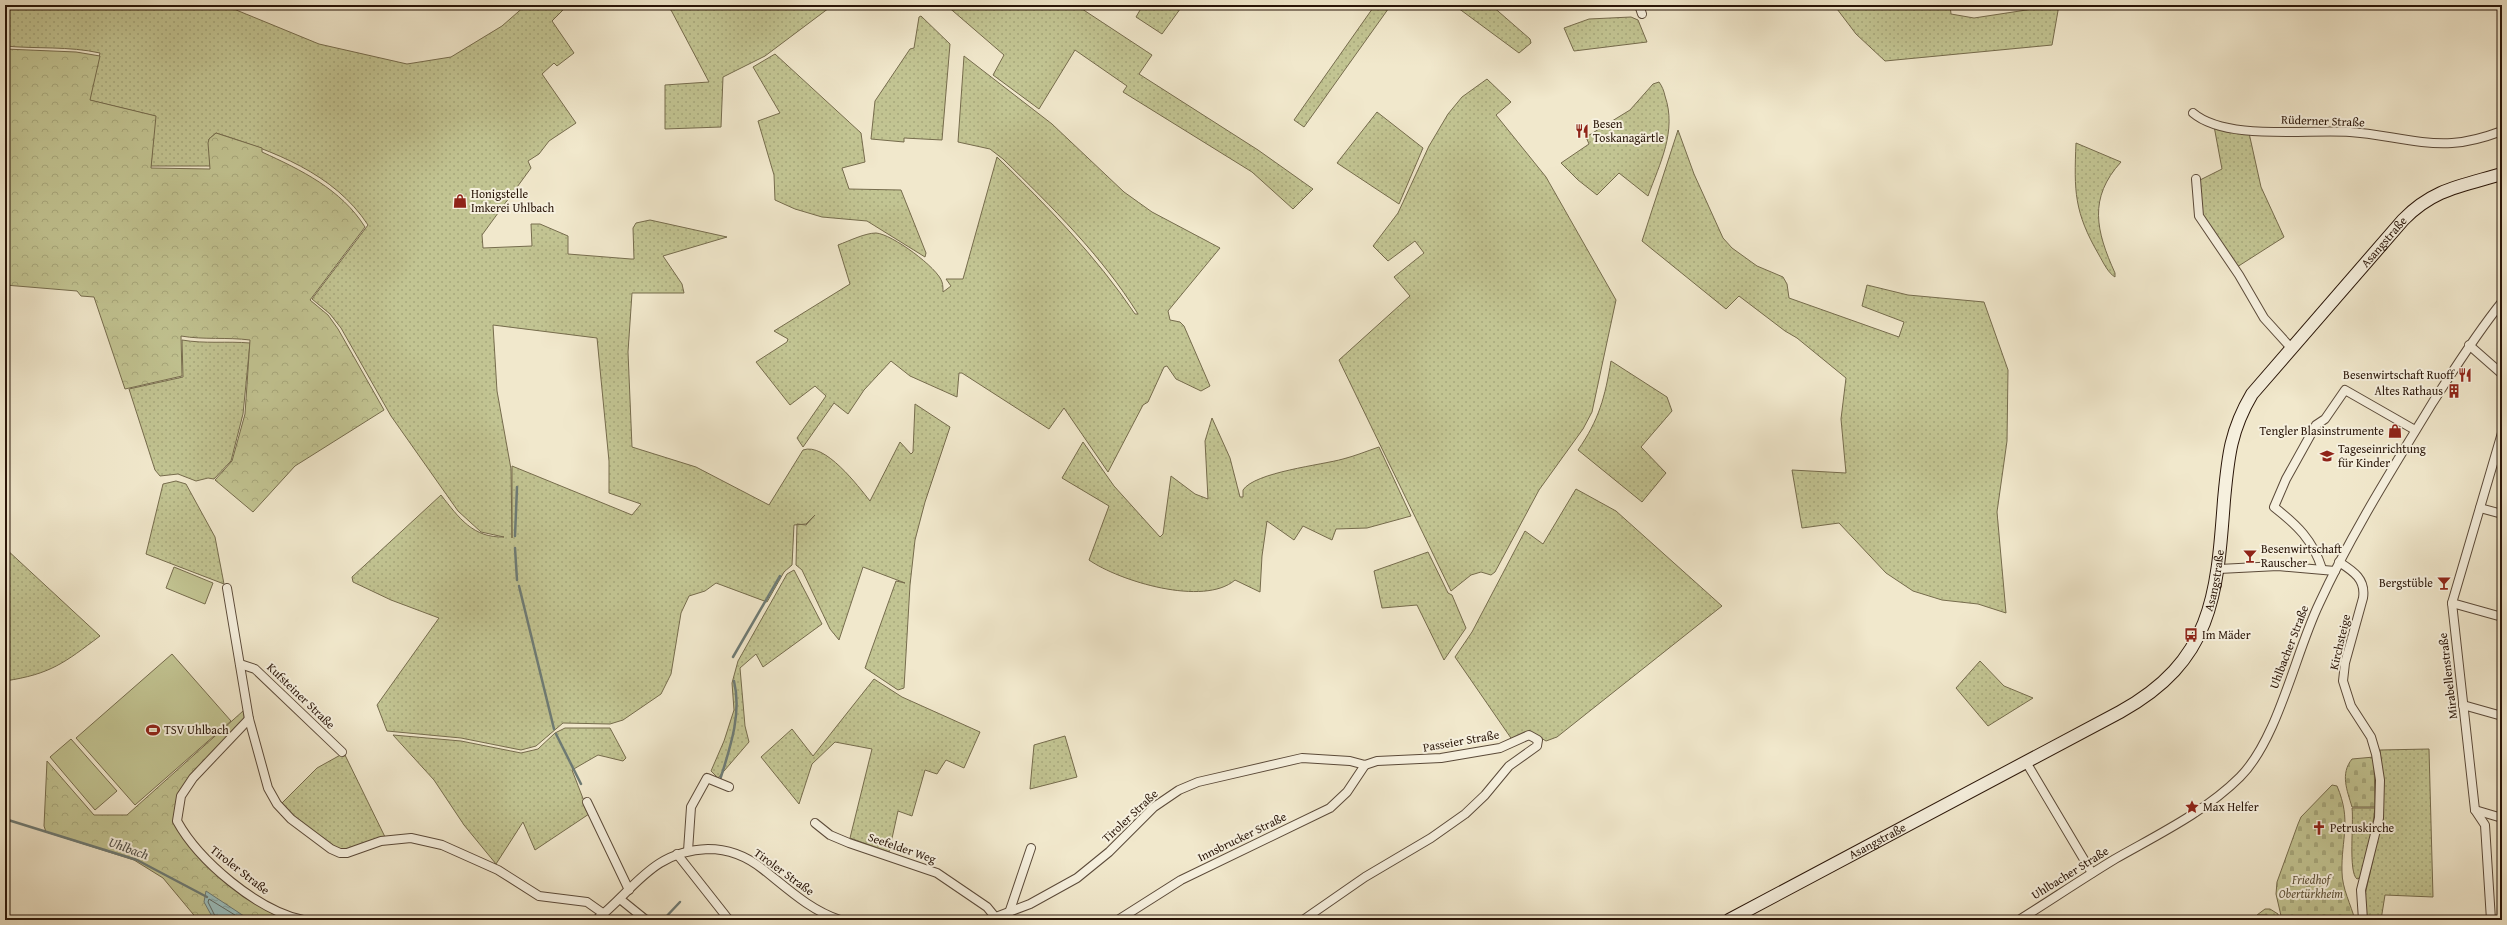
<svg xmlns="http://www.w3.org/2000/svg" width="2507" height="925" viewBox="0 0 2507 925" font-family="'Gentium Book Plus',serif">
<defs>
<pattern id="grass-dots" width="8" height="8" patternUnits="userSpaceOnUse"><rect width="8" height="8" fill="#c2c492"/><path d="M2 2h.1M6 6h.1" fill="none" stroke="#a7a87c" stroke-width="1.8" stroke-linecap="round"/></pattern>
<pattern id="forest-crowns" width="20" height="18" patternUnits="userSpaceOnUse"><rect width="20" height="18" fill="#c2c492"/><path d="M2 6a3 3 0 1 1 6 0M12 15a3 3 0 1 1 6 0" fill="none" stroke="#a7a87c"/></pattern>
<pattern id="cemetery-stones" width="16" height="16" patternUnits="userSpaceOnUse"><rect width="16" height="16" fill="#c2c492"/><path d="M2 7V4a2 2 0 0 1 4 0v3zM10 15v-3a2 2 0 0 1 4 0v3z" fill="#a7a87c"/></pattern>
<pattern id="water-ripples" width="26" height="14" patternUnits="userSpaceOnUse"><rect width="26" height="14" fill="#9cbfbe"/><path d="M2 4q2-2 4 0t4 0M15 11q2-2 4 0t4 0" fill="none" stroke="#86a3a2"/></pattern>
</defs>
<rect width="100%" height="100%" fill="#f1e8cc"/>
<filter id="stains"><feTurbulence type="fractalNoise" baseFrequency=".005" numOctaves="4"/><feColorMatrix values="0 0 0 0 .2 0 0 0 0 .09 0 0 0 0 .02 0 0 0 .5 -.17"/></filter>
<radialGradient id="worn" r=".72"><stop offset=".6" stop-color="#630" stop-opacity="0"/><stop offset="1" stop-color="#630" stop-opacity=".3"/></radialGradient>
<g fill="url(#grass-dots)" stroke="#766c4d" fill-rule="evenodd">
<path d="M5,5H224L319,44L407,64L451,57L502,26L526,5H568L552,21L574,53L557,66L554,63L542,74L576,123L549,141L539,154L528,161L531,168L482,235L483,248L532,246L531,224H540L568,236V254L631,259H634L633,228L636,223L650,220L727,237L663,256L682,284L684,293H632L628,352L632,447L696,467L769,505L803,450C825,442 858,486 870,501L900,442L911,454L913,452L915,404L950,427L925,502L915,540L910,585L904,688L898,690L865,668L896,581L905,583L863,567L839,640L830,629L802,570L796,565L797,524L806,525L815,515L806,524L794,525L792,565L784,572L767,602L716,583L705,591L689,596L681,613L671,674L661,694L623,720L610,724L563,723L536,746L521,750L461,738L387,731L377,705L439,618L391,600L353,582L352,577L441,495C459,518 473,538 504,537L481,532L458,511L391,416L341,328L330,314L312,299L368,225C334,173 273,151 216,133L209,139L210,166H151L155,116L89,100L100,53C69,46 37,49 5,46ZM493,325L597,338L609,461V493L641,504L632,515L512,466V538L511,469L497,391Z"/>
<path d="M660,5H833L765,56L723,77L721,127L665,129V85L709,82L671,10Z"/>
<path d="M946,5H1076L1152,55L1139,74L1258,150L1313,189L1293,209L1252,172L1123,92L1127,86L1075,50L1039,109L993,75L1004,55Z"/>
<path d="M1143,5H1183L1162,34L1136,17Z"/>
<path d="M1375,5H1391L1304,127L1294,120Z"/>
<path d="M1454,5H1491L1530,39L1531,43L1519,53Z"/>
<path d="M1834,5H1950L1951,14L1974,18L2059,5L2052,45L1885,61L1856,34Z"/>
<path d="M921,16L950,44L942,140L904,138V142L871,139L875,101L910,49L914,48L919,17Z"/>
<path d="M1631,17L1638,20L1647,42L1574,51L1564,28L1589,19Z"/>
<path d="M775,54L861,133L865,162L842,168L849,189L901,190L926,253L925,257L867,221L822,217L795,209L775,200L774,175L758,121L780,113L753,67Z"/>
<path d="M964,56L1052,124L1124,192L1152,212L1220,248L1168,311L1170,320L1180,322L1184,326L1210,386L1201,391L1176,379L1167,366L1164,367L1148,402L1143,405L1108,472L1064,408L1049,429L962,373H959L957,397L910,376L891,361L864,390L848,414L834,403L803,447L797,438L826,396L815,386L790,405L756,362L787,342L788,339L774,331L850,284L838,245C849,241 865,233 876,233C892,234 938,268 942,282C943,285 943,289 943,292L951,286L946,279H963L997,157C1047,206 1096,256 1135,314H1138C1102,256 1052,207 1003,159L990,149L958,142Z"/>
<path d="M1487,79L1511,102L1496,115L1546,177L1616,300L1592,412L1583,429L1539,490L1495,572L1491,575L1481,572L1471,575L1451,591L1339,360L1410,296L1394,277L1424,253L1415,241L1388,261L1373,246L1398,213L1429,146L1448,114L1462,97Z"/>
<path d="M1659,82C1662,86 1664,91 1665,96C1677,131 1660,163 1648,196L1619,173L1597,195L1578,180L1561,163L1589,144L1586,137L1630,110L1653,84Z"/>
<path d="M1377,112L1423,148L1399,204L1337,163Z"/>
<path d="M2214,126L2249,133L2261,187L2284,237L2237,267L2202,216L2198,181L2222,169Z"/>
<path d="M1678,130L1694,174L1723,238L1732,248L1757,266L1783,277L1787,284L1789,298L1899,337L1904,322L1862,306L1867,285L1908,295L1984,302L2008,370L2007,441L1997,512L2006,613L1978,604L1942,600L1913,591L1886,573L1839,523L1802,528L1792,470L1846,473L1841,419L1846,378L1797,338L1785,331L1739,296L1726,309L1642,241Z"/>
<path d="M2076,143L2121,162C2088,198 2096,231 2115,273V277C2108,273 2103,262 2099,255C2074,212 2074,191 2076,143Z"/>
<path d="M182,340C205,344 227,341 250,343L243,414L231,461L214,479L208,478L196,481L178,474L160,476L155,470L129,389L183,377Z"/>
<path d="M1611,361L1667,397L1672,411L1641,447L1666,473L1642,502L1578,450C1599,420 1605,397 1611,361Z"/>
<path d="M1212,418L1230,458L1240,497H1243V490C1255,472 1322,465 1343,459C1355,456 1367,451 1379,447L1411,516L1367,528L1336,529L1332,540L1303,526L1294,540L1267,521L1262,556L1260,592L1235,580C1204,607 1119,581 1089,560L1109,506L1062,478L1083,442L1114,486L1160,537L1163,534L1171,476L1195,494L1208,499L1205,441Z"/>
<path d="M176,481L186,484L215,537L224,584L146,554L163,484Z"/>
<path d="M1576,489L1616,511L1722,606L1557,737L1546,741L1531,732L1513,741L1455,657L1472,632L1525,531L1543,544Z"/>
<path d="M5,548L100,636C64,663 51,674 5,681Z"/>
<path d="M1428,552L1448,593L1452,595L1466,628L1444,660L1417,605L1382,608L1374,571Z"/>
<path d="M794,570L822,624L763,667L756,654L740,668L745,726L749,742L718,778L711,771L724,741L734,710L732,683L738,661L787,574Z"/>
<path d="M1980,661L2004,686L2033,698L1988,726L1956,688Z"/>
<path d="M874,679L902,697L980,732L964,768L946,760L937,774L925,770L912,816L898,811L889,852L850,838L872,749L835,742L812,764L799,804L761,757L792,729L813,756Z"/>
<path d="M565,728H610L626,758L623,761L598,755L572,770L589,814L535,850L523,822L496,864L464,825L434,780L393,735L461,741L521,753L538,749L555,733Z"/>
<path d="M1065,736L1077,777L1030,789L1034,745Z"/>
<path d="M2429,749L2433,897L2385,895L2381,920H2365V895L2382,819L2383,781L2380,750Z"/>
<path d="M344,753L386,839C374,842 358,851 346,851C326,850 294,818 281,804L317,768Z"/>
<path d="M2352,808H2375L2369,853L2360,878L2357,879C2348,872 2354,823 2352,808Z"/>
<path d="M2265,909H2270L2278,914L2279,920L2267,915H2257Z"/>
</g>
<g fill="url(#forest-crowns)" stroke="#766c4d">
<path d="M5,49L76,52L100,56L90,100L156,116L151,168L210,169L208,143L209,139L216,133L262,148V152C301,170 341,189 365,227L310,300L328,315L338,329L384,410L295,466L253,512L215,480L232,461L245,414L250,340C227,337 204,340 181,336L182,376L125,389L94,297L81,296L77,291L5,285Z"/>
<path d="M243,711L245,720L191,776L178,795L173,822L194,852L221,876L276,916L275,920H198L163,878L134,860L46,832L44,826L47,761L94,815H127Z"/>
</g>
<g fill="url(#cemetery-stones)" stroke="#766c4d">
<path d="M2374,757L2375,807H2352C2347,790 2340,774 2352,759Z"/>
<path d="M2332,785L2337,786C2352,821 2341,839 2342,872C2342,888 2351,905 2355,920H2282L2276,894L2277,882L2298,824L2301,817Z"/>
</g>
<g fill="#c2c492" stroke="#766c4d">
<path d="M174,567L213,583L205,604L166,588Z"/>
<path d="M172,654L231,721L135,805L76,738Z"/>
<path d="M71,739L117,791L95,810L50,757Z"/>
</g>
<path fill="url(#water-ripples)" stroke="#6e7b75" d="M206,891L250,920H214L204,902Z"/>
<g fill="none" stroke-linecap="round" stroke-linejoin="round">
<path stroke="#626a63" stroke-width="1" d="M217,920L208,902L209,899L243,920"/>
<g stroke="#6e7b75" stroke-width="2.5">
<path d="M515,536L517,487"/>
<path d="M515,548L517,580"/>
<path d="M519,586L554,729"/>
<path d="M733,657L780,576"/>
<path d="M556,734L581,784"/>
<path d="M720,780C730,748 742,714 734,681"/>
<path d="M5,819L137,860L207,897"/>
<path d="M663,920L680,902"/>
</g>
<defs>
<g id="street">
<path d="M1639,5L1642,14"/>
<path d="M2193,113C2226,141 2307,129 2350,132C2385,134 2417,145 2452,143C2470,142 2486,137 2502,131"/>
<path d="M2196,179L2199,216L2239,275L2264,318L2292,349"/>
<path d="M2469,345L2502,374"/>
<path d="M2480,508L2502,514"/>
<path d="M2339,562C2353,571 2366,579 2363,598L2345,663L2343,681L2351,706L2371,737L2376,754L2380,780L2379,818L2361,890L2363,920"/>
<path d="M2219,569L2278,566L2335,571"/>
<path d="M2322,569C2313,540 2297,525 2274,507L2286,479L2316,425L2325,419L2345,390L2415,430"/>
<path d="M227,588L249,719L268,788L277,804L291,819L331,849L340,853H347L381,841L411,838L442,845L498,870L539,896L587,902L604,914"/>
<path d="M2452,603L2502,617"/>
<path d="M240,664L255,669L342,752"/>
<path d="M2463,705L2502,716"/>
<path d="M249,719L193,778L181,796L177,821C199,861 257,910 303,920"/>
<path d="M2026,762L2092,873"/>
<path d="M587,802L629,890"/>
<path d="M2475,810L2502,818"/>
<path d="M815,823L830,835L849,843L937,873L987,907L996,918"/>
<path d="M688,851L691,807L707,778L729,787"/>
<path d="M677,854L729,920"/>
<path d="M620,899L646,920"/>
<path d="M1009,913L1031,848"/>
<path d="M596,920C635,889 652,851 708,849C729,849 748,857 764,870C788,889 810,910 840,920"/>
<path d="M988,920L1030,904L1077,878L1109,852L1154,807L1179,790L1198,782L1302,758L1350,761L1365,765L1377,761L1441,758L1500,748L1529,735L1538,740L1537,746L1509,766L1485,795L1465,814L1431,838L1365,877L1303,920"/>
<path d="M1118,920L1181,880L1330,808L1347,792L1365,765"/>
<path d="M2019,920C2051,900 2082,879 2115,859C2157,835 2205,812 2240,777C2278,739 2295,654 2319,604C2351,534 2393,468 2433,402C2455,368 2476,334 2502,302"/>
<path d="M2491,920L2485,825L2475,810L2452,603L2502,433"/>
</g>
<g id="secondary">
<path id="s1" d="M1729,920L2120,712C2212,661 2217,597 2224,500C2228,458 2230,431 2252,394L2403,220C2433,189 2461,186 2502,174"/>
</g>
</defs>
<use href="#street" stroke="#5b4a39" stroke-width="10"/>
<use href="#secondary" stroke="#291508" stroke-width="14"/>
<use href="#street" stroke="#f6f0de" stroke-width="8"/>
<use href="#secondary" stroke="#f6f0de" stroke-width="12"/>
</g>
<defs>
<symbol id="restaurant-bare" viewBox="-9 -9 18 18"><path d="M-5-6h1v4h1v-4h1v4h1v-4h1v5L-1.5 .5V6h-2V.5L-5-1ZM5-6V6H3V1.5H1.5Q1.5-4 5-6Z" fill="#8f2418" stroke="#f6f0de" stroke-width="2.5" paint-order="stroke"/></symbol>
<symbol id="shop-bare" viewBox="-9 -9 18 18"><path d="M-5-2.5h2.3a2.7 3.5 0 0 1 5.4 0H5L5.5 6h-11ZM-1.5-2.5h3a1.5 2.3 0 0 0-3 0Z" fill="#8f2418" stroke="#f6f0de" stroke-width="2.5" paint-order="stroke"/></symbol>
<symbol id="building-bare" viewBox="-9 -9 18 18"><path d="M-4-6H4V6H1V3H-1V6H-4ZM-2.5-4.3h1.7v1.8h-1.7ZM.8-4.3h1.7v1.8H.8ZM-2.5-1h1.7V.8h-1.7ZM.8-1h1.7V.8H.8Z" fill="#8f2418" stroke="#f6f0de" stroke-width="2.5" paint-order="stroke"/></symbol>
<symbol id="school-bare" viewBox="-9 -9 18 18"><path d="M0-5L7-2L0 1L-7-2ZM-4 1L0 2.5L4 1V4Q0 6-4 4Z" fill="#8f2418" stroke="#f6f0de" stroke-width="2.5" paint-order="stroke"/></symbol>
<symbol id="bar-bare" viewBox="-9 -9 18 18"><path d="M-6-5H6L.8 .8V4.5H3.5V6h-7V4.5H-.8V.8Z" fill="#8f2418" stroke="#f6f0de" stroke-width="2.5" paint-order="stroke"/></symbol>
<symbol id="bus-bare" viewBox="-9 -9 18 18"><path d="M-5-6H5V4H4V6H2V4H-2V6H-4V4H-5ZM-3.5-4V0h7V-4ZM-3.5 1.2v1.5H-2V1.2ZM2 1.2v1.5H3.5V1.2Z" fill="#8f2418" stroke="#f6f0de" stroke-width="2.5" paint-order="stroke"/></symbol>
<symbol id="stadium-bare" viewBox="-9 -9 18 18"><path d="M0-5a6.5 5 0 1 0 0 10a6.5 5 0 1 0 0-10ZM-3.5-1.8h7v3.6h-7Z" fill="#8f2418" stroke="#f6f0de" stroke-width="2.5" paint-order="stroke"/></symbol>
<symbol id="sight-bare" viewBox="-9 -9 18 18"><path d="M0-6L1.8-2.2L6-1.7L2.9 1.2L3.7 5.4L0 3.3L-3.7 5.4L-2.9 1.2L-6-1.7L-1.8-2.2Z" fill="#8f2418" stroke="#f6f0de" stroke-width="2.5" paint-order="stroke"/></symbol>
<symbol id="church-bare" viewBox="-9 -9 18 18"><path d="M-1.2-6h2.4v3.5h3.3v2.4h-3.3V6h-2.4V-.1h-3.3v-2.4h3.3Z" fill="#8f2418" stroke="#f6f0de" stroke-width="2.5" paint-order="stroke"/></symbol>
</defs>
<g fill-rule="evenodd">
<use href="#restaurant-bare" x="1572" y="121" width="20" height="20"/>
<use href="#shop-bare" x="450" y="191" width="20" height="20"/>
<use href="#restaurant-bare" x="2455" y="365" width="20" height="20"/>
<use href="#building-bare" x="2444" y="381" width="20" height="20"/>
<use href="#shop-bare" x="2385" y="421" width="20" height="20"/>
<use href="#school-bare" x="2317" y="446" width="20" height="20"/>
<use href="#bar-bare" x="2240" y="546" width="20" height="20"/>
<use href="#bar-bare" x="2434" y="573" width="20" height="20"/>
<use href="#bus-bare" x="2181" y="625" width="20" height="20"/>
<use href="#stadium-bare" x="143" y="720" width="20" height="20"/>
<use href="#sight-bare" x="2182" y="797" width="20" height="20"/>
<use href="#church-bare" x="2309" y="818" width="20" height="20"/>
</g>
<g text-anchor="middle" stroke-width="4" stroke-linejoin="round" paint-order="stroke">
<g font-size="12" fill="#291508" stroke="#f6f0de">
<text transform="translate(2323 121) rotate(2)" y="4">Rüderner Straße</text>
<text dy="4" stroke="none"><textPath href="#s1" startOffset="1005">Asangstraße</textPath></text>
<text dy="4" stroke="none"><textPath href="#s1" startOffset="612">Asangstraße</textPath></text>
<text transform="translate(2340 642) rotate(-77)" y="4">Kirchsteige</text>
<text transform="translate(2289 647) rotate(-69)" y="4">Uhlbacher Straße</text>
<text transform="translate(2448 676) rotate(-97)" y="4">Mirabellenstraße</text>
<text transform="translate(301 696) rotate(44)" y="4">Kufsteiner Straße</text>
<text transform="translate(1461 741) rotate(-10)" y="4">Passeier Straße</text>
<text transform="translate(1130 816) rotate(-43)" y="4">Tiroler Straße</text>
<text transform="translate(1242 837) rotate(-26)" y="4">Innsbrucker Straße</text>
<text dy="4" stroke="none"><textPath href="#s1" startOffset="168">Asangstraße</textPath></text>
<text transform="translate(902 848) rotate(19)" y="4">Seefelder Weg</text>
<text transform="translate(240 870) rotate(38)" y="4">Tiroler Straße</text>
<text transform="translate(784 872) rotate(36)" y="4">Tiroler Straße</text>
<text transform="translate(2070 873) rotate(-32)" y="4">Uhlbacher Straße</text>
</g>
<g font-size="12" fill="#291508" stroke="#f6f0de" text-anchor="start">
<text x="1593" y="128">Besen<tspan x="1593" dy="14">Toskanagärtle</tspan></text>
<text x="471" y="198">Honigstelle<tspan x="471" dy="14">Imkerei Uhlbach</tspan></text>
<text x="2454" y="379" text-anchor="end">Besenwirtschaft Ruoff</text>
<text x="2443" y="395" text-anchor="end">Altes Rathaus</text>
<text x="2384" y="435" text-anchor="end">Tengler Blasinstrumente</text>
<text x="2338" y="453">Tageseinrichtung<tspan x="2338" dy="14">für Kinder</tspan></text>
<text x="2261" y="553">Besenwirtschaft<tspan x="2261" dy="14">Rauscher</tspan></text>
<text x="2433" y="587" text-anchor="end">Bergstüble</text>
<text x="2202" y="639">Im Mäder</text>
<text x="164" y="734">TSV Uhlbach</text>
<text x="2203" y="811">Max Helfer</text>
<text x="2330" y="832">Petruskirche</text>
</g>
<g font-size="12" font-style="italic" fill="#5f5238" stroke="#f6f0de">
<text x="2311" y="884">Friedhof<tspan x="2311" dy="14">Obertürkheim</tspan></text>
</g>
<g font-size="13" font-style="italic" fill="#515048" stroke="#f6f0de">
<text transform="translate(129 848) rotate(20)" y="5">Uhlbach</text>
</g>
</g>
<rect width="2507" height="925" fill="none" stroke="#f1e8cc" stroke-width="20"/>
<rect x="6" y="6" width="2495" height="913" fill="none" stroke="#291508" stroke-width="2"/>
<rect x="10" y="10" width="2487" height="905" fill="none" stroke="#291508"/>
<rect width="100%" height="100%" filter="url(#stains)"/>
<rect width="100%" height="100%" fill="url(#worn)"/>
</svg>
